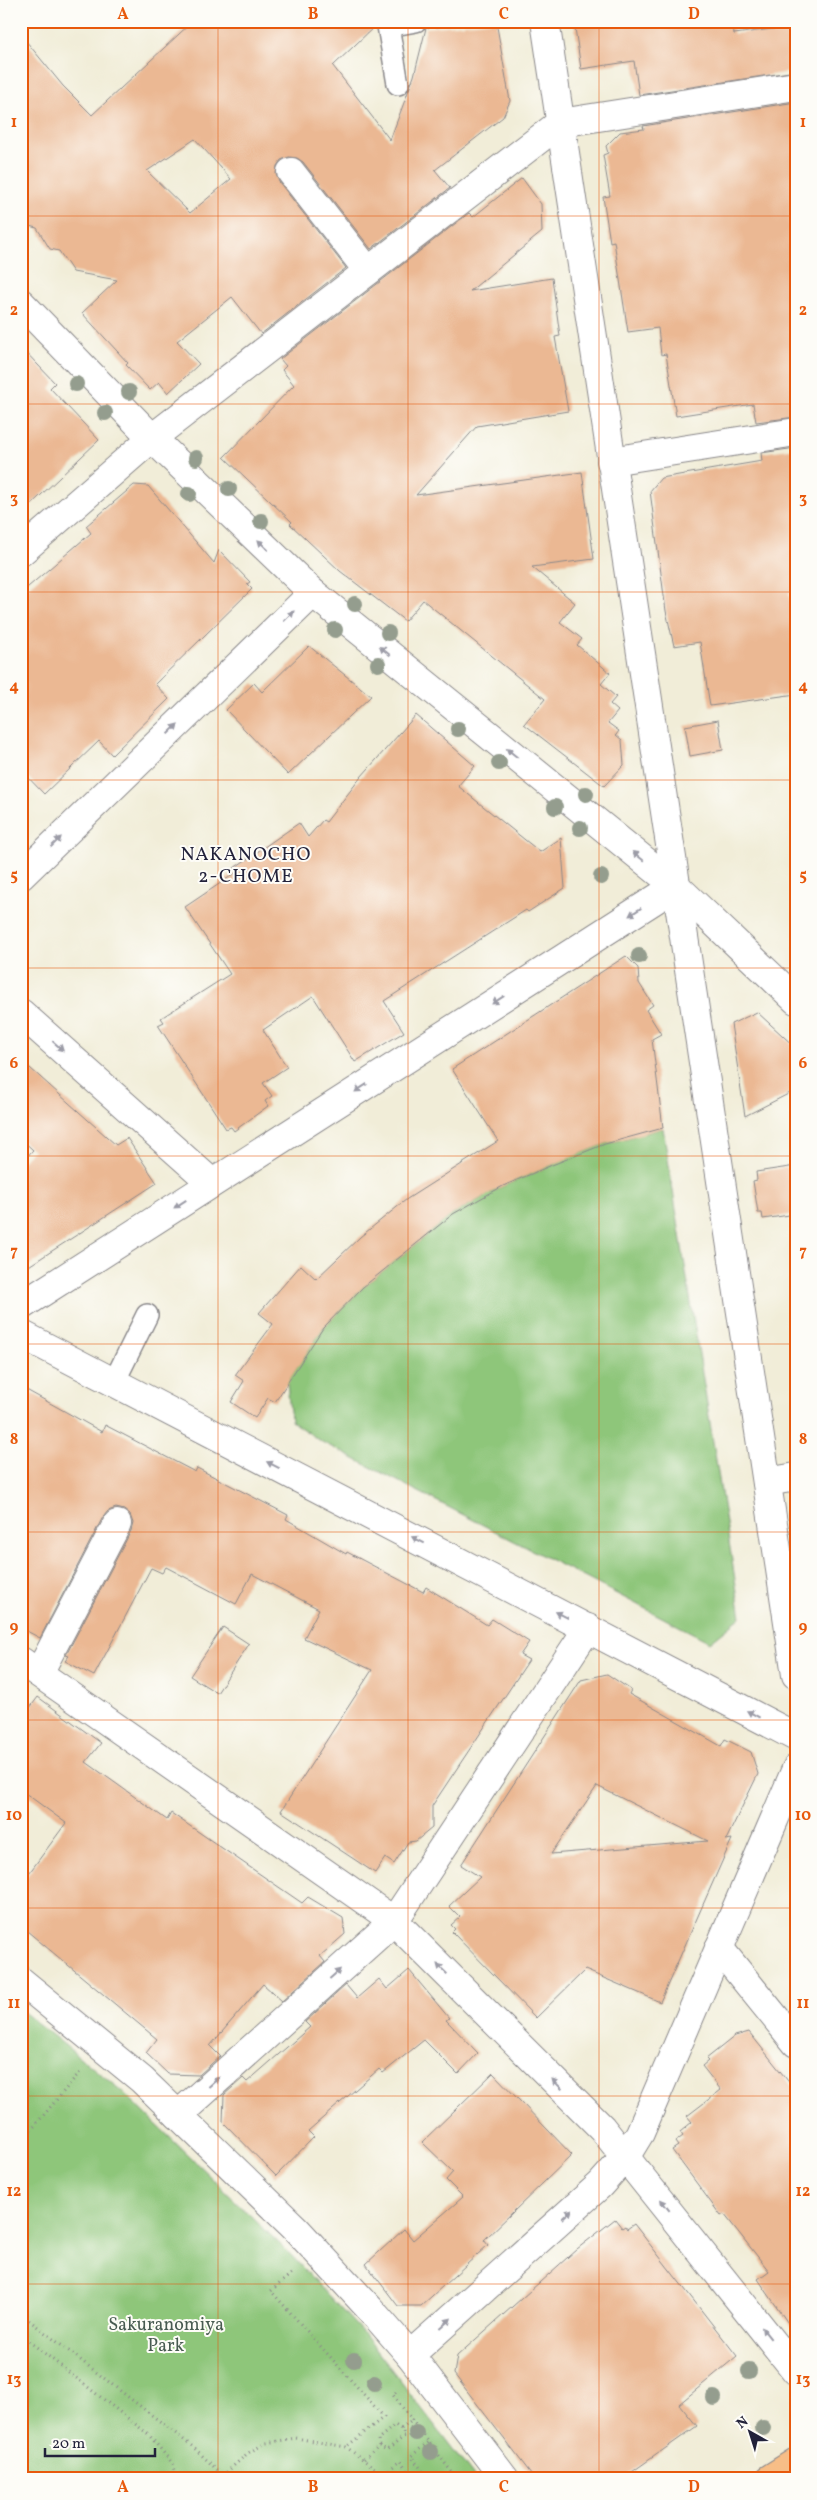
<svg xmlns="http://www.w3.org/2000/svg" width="817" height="2500" viewBox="0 0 817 2500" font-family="Vollkorn,serif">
<rect width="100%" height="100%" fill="#fdfcf7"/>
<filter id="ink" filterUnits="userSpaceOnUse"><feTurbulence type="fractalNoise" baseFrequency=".02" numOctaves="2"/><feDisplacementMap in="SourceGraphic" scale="10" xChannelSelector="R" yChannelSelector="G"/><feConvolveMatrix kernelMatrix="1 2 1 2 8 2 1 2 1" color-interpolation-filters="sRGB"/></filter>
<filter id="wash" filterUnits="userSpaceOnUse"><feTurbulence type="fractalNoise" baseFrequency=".0096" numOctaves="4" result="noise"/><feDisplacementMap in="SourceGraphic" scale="20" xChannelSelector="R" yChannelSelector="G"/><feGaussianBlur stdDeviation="1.12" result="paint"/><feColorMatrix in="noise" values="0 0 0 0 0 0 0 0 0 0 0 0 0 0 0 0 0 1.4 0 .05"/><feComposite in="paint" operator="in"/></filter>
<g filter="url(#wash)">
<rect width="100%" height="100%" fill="#f1edd8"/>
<g fill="#8ec67a" stroke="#58745a">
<path d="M663,1128L741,1617L710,1642L322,1442L291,1421L287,1383L323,1328L363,1287L453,1214L503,1186L552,1165L605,1144Z"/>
<path d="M21,2010L123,2092L289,2253L365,2335L476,2479H21Z"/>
</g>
<g id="blocks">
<g fill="#ebb893" fill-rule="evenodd">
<path d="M193,21H376V25L333,66L390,140L414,76L426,28L496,21L510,101L503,117L435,170L450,188L371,249L303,162L297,158L289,157L281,160L277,166L276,174L279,182L346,268L261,334L232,297L177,341L199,364L168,393L159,382L150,390L126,365L128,363L82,313L117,280L73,272L59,251L50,249L37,228L21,224V35L63,86L92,115ZM195,139L231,179L190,213L147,171Z"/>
<path d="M574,21H732L734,34L796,26V71L639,95L634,61L581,69Z"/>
<path d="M796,102V417L756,422L753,404L676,416L666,354L661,355L658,328L628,332L614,241L610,242L603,197L610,196L603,155L608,153L606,146L620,132L644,129L643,126Z"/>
<path d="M522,178L541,204L542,232L470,291L552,278L560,336L555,337L568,411L477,426L416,495L582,472L594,559L532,567L575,603L560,622L582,639L577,645L610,673L601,684L616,697L610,704L618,711L608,723L619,731L616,735L622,740L624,765L604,786L524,724L545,699L423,600L405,621L340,571L290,524L292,522L224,457L294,385L282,370L286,366L280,359L469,213L473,217Z"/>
<path d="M21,347L55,383L50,388L99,440L21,514Z"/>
<path d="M796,448V591L789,593L796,631V694L710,706L700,642L674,646L666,611L650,491L661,478L762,461L761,453Z"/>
<path d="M134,485L148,486L214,563L219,550L250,582L247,584L252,589L155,684L169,699L112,755L99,741L44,794L21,770V593L91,533L86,526Z"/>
<path d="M309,646L371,696L288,775L226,710L254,683L262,692Z"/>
<path d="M416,715L475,766L458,786L540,852L561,838L565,888L528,912L526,910L384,1001L404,1032L355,1062L313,996L263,1030L287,1067L263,1083L272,1096L265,1101L268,1106L234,1131L231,1127L226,1129L158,1025L164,1022L161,1018L230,974L185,907L237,872L234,868L299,823L308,837L323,820L326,822L361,777Z"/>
<path d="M718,720L723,750L690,756L685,726Z"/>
<path d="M626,956L638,968L639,983L653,1005L646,1010L661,1034L652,1039L663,1128L605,1144L552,1165L503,1186L453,1214L363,1287L323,1328L275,1402L268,1398L255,1418L231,1402L244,1381L235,1375L273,1324L259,1313L301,1265L316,1279L360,1237L407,1199L498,1141L452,1069Z"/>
<path d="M757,1012L796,1048V1090L745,1116L731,1024Z"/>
<path d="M21,1060L116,1145L127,1138L157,1183L21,1271V1163L33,1150L21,1139Z"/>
<path d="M796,1166V1214L763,1219L762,1213H758L753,1181L757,1180L756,1172Z"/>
<path d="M21,1387L102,1432L105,1425L195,1472L197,1468L288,1515L286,1519L346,1554L347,1552L423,1592L426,1587L487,1625L492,1619L529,1642L520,1655L529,1660L432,1806V1828L416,1841L408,1842L394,1864L385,1858L375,1873L281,1811L372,1670L304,1638L319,1609L252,1574L236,1604L166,1567L162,1573L151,1568L94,1676L65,1661L69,1656L66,1655L131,1531L133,1523L130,1515L124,1510L116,1508L108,1511L103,1517L40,1638L21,1628Z"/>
<path d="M223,1627L249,1644L217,1693L190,1676Z"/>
<path d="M607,1674L631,1690L629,1694L721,1746L725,1739L751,1752L758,1774L726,1840L732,1839L660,2002L585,1970L536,2018L452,1932L455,1929L451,1925L460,1917L449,1906L480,1877L461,1865L581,1680ZM597,1786L708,1841L551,1854Z"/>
<path d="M38,1697L101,1743L86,1762L167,1820L171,1813L302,1903L308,1897L343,1918L345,1934L320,1956L325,1962L282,2001L263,1984L210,2046L220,2056L199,2075L168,2074L146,2053L157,2039L21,1926V1884L66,1823L21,1790V1720Z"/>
<path d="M409,1970L449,2018L446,2020L478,2053L458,2074L424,2040L383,2073L379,2069L308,2131L314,2137L276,2176L223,2122L224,2095L243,2078L247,2082L310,2027L305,2022L346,1985L357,1998L379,1979L387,1989Z"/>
<path d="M749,2032L796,2091V2335L758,2279L769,2271L724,2214L721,2216L672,2150L678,2146L675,2142L683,2136L680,2132L692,2122L687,2116L721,2090L702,2066L708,2061L706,2059L735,2036Z"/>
<path d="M493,2073L572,2155L484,2240L488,2245L421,2306H398L366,2264L404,2229L413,2240L463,2197L446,2180L453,2172L422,2142Z"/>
<path d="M615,2219L622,2228L625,2226L627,2229L634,2224L737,2356L679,2404L697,2426L622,2479H535L454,2374L457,2356L577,2249Z"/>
</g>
</g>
</g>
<g filter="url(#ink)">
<use href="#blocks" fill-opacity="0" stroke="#8a888a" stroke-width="1"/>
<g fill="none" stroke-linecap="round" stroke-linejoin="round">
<defs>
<g id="service">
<path d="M398,84L388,26L416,21"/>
<path d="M114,1382L147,1315"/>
</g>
<g id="minor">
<path d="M291,172L368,271"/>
<path d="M21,303L152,438L313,593L676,886L21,1306"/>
<path d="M21,876L313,593"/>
<path d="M21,1013L212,1183"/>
<path d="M21,1334L796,1737"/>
<path d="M21,1661L394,1921L602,2128L796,2371"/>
<path d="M39,1673L117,1524"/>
<path d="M719,1948L796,2043"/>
<path d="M178,2115L394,1921"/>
</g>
<g id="tertiary">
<path d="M545,21L796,1675"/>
<path d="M611,461L796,432"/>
<path d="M21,552L152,438L560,123L796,86"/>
<path d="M676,886L796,1000"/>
<path d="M767,1482L796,1477"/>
<path d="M394,1921L588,1628"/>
<path d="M21,1981L142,2080L296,2229L370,2309L410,2355L505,2479"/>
<path d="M410,2355L600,2185L626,2156L640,2133L796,1769"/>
</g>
<path id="trunk" d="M769,2479L796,2462"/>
</defs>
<use href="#service" stroke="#8a888a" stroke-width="24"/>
<use href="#minor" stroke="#8a888a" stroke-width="30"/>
<use href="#tertiary" stroke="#8a888a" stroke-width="30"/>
<use href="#trunk" stroke="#8a888a" stroke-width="30"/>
<g stroke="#8a888a" stroke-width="3" stroke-dasharray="1 4" stroke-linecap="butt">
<path d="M21,2142L80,2072"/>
<path d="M21,2166L25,2193L21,2226"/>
<path d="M291,2274L271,2291L384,2417L346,2447"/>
<path d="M21,2314L193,2447L227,2479"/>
<path d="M21,2335L148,2434L173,2464L178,2479"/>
<path d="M396,2392L393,2395L457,2479"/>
<path d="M379,2446L387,2450L405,2436L401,2429L413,2420"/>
<path d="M364,2459L379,2446L378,2439L395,2425L401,2429"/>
<path d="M381,2476L400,2461L413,2479"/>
<path d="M219,2479L248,2453L266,2443L296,2438L346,2447L376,2469L384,2479"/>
<path d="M429,2479L411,2456L429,2442"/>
</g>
<use href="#service" stroke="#fff" stroke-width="21"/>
<use href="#minor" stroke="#fff" stroke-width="28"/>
<use href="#tertiary" stroke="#fff" stroke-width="28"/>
<use href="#trunk" stroke="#f7be87" stroke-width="28"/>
</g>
<g fill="#949d8e">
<circle cx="76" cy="384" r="8"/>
<circle cx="129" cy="392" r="8"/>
<circle cx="105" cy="413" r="8"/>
<circle cx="196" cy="458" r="8"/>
<circle cx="229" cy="489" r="8"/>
<circle cx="189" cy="494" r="8"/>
<circle cx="261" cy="521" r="8"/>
<circle cx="355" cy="604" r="8"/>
<circle cx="335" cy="630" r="8"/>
<circle cx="388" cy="633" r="8"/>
<circle cx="378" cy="664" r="8"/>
<circle cx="458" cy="729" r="8"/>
<circle cx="499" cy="763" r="8"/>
<circle cx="586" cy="794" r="8"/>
<circle cx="555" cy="807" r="8"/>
<circle cx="580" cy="828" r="8"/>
<circle cx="601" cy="877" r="8"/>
<circle cx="639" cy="956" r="8"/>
<circle cx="354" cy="2360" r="8"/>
<circle cx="749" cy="2371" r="8"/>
<circle cx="374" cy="2383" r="8"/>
<circle cx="714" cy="2398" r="8"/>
<circle cx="763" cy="2428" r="8"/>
<circle cx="416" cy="2433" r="8"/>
<circle cx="431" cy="2452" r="8"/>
</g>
<defs><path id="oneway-solid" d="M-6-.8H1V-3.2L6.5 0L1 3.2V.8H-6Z" transform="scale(1.25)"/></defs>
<g fill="#9c9ca7">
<use href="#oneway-solid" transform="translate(263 545) rotate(-136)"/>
<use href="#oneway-solid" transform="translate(289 616) rotate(-45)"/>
<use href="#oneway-solid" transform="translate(385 651) rotate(-141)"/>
<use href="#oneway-solid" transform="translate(173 729) rotate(-44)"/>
<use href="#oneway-solid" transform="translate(512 753) rotate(-141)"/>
<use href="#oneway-solid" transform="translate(56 842) rotate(-44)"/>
<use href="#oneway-solid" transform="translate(638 856) rotate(-141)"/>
<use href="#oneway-solid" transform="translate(635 912) rotate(147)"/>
<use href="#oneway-solid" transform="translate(498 1000) rotate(147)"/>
<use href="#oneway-solid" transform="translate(58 1046) rotate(42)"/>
<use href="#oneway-solid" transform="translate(361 1088) rotate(147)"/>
<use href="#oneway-solid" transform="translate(180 1204) rotate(147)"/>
<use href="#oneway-solid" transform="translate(273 1465) rotate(-153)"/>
<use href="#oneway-solid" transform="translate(418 1540) rotate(-153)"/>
<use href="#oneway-solid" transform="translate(562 1615) rotate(-153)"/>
<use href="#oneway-solid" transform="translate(753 1714) rotate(-152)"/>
<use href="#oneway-solid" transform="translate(442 1969) rotate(-135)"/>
<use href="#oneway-solid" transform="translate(335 1974) rotate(-42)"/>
<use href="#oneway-solid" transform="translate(214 2082) rotate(-42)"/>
<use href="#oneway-solid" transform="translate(557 2084) rotate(-135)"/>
<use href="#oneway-solid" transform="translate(665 2205) rotate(-128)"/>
<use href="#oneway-solid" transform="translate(567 2214) rotate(-42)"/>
<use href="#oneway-solid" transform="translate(446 2323) rotate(-42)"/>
<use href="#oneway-solid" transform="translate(766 2333) rotate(-128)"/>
</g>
</g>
<path fill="none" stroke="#e8590c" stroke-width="1" stroke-opacity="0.55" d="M218,21V2479M408,21V2479M599,21V2479M21,216H796M21,404H796M21,592H796M21,780H796M21,968H796M21,1156H796M21,1344H796M21,1532H796M21,1720H796M21,1908H796M21,2096H796M21,2284H796"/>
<g text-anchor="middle" stroke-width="4" stroke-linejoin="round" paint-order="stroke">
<g font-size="18" fill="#485b51" stroke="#fdfcf7">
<text x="166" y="2330">Sakuranomiya<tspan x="166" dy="21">Park</tspan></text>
</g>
<g font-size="19" letter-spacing="1" fill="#22223b" stroke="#fdfcf7">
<text x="246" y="860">NAKANOCHO<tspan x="246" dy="22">2-CHOME</tspan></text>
</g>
</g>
<rect width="817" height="2500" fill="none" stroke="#fdfcf7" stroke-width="55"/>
<g transform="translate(750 2432) rotate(321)" stroke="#fdfcf7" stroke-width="4" paint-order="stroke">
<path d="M0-4L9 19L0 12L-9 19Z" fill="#22223b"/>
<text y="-8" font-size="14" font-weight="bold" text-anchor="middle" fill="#22223b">N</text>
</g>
<path d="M45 2448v8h110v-8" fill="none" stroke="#22223b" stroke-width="2.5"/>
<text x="52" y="2448" font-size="15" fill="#22223b" stroke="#fdfcf7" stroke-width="4" paint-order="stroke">20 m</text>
<rect x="28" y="28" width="762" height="2444" fill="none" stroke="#e8590c" stroke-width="2"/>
<g font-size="16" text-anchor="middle" font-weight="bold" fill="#e8590c">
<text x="123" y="19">A</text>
<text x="313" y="19">B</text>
<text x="504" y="19">C</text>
<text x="694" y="19">D</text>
<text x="14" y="127">1</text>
<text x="803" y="127">1</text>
<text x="14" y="315">2</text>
<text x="803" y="315">2</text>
<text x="14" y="503">3</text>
<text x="803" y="503">3</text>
<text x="14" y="691">4</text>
<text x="803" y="691">4</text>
<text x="14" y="880">5</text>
<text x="803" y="880">5</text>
<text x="14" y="1068">6</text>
<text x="803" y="1068">6</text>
<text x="14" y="1256">7</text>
<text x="803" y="1256">7</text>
<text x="14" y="1444">8</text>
<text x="803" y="1444">8</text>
<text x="14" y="1632">9</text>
<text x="803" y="1632">9</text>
<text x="14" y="1820">10</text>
<text x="803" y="1820">10</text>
<text x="14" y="2008">11</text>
<text x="803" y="2008">11</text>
<text x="14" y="2196">12</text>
<text x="803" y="2196">12</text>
<text x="14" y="2384">13</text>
<text x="803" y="2384">13</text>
<text x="123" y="2492">A</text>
<text x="313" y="2492">B</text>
<text x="504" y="2492">C</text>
<text x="694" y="2492">D</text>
</g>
</svg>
